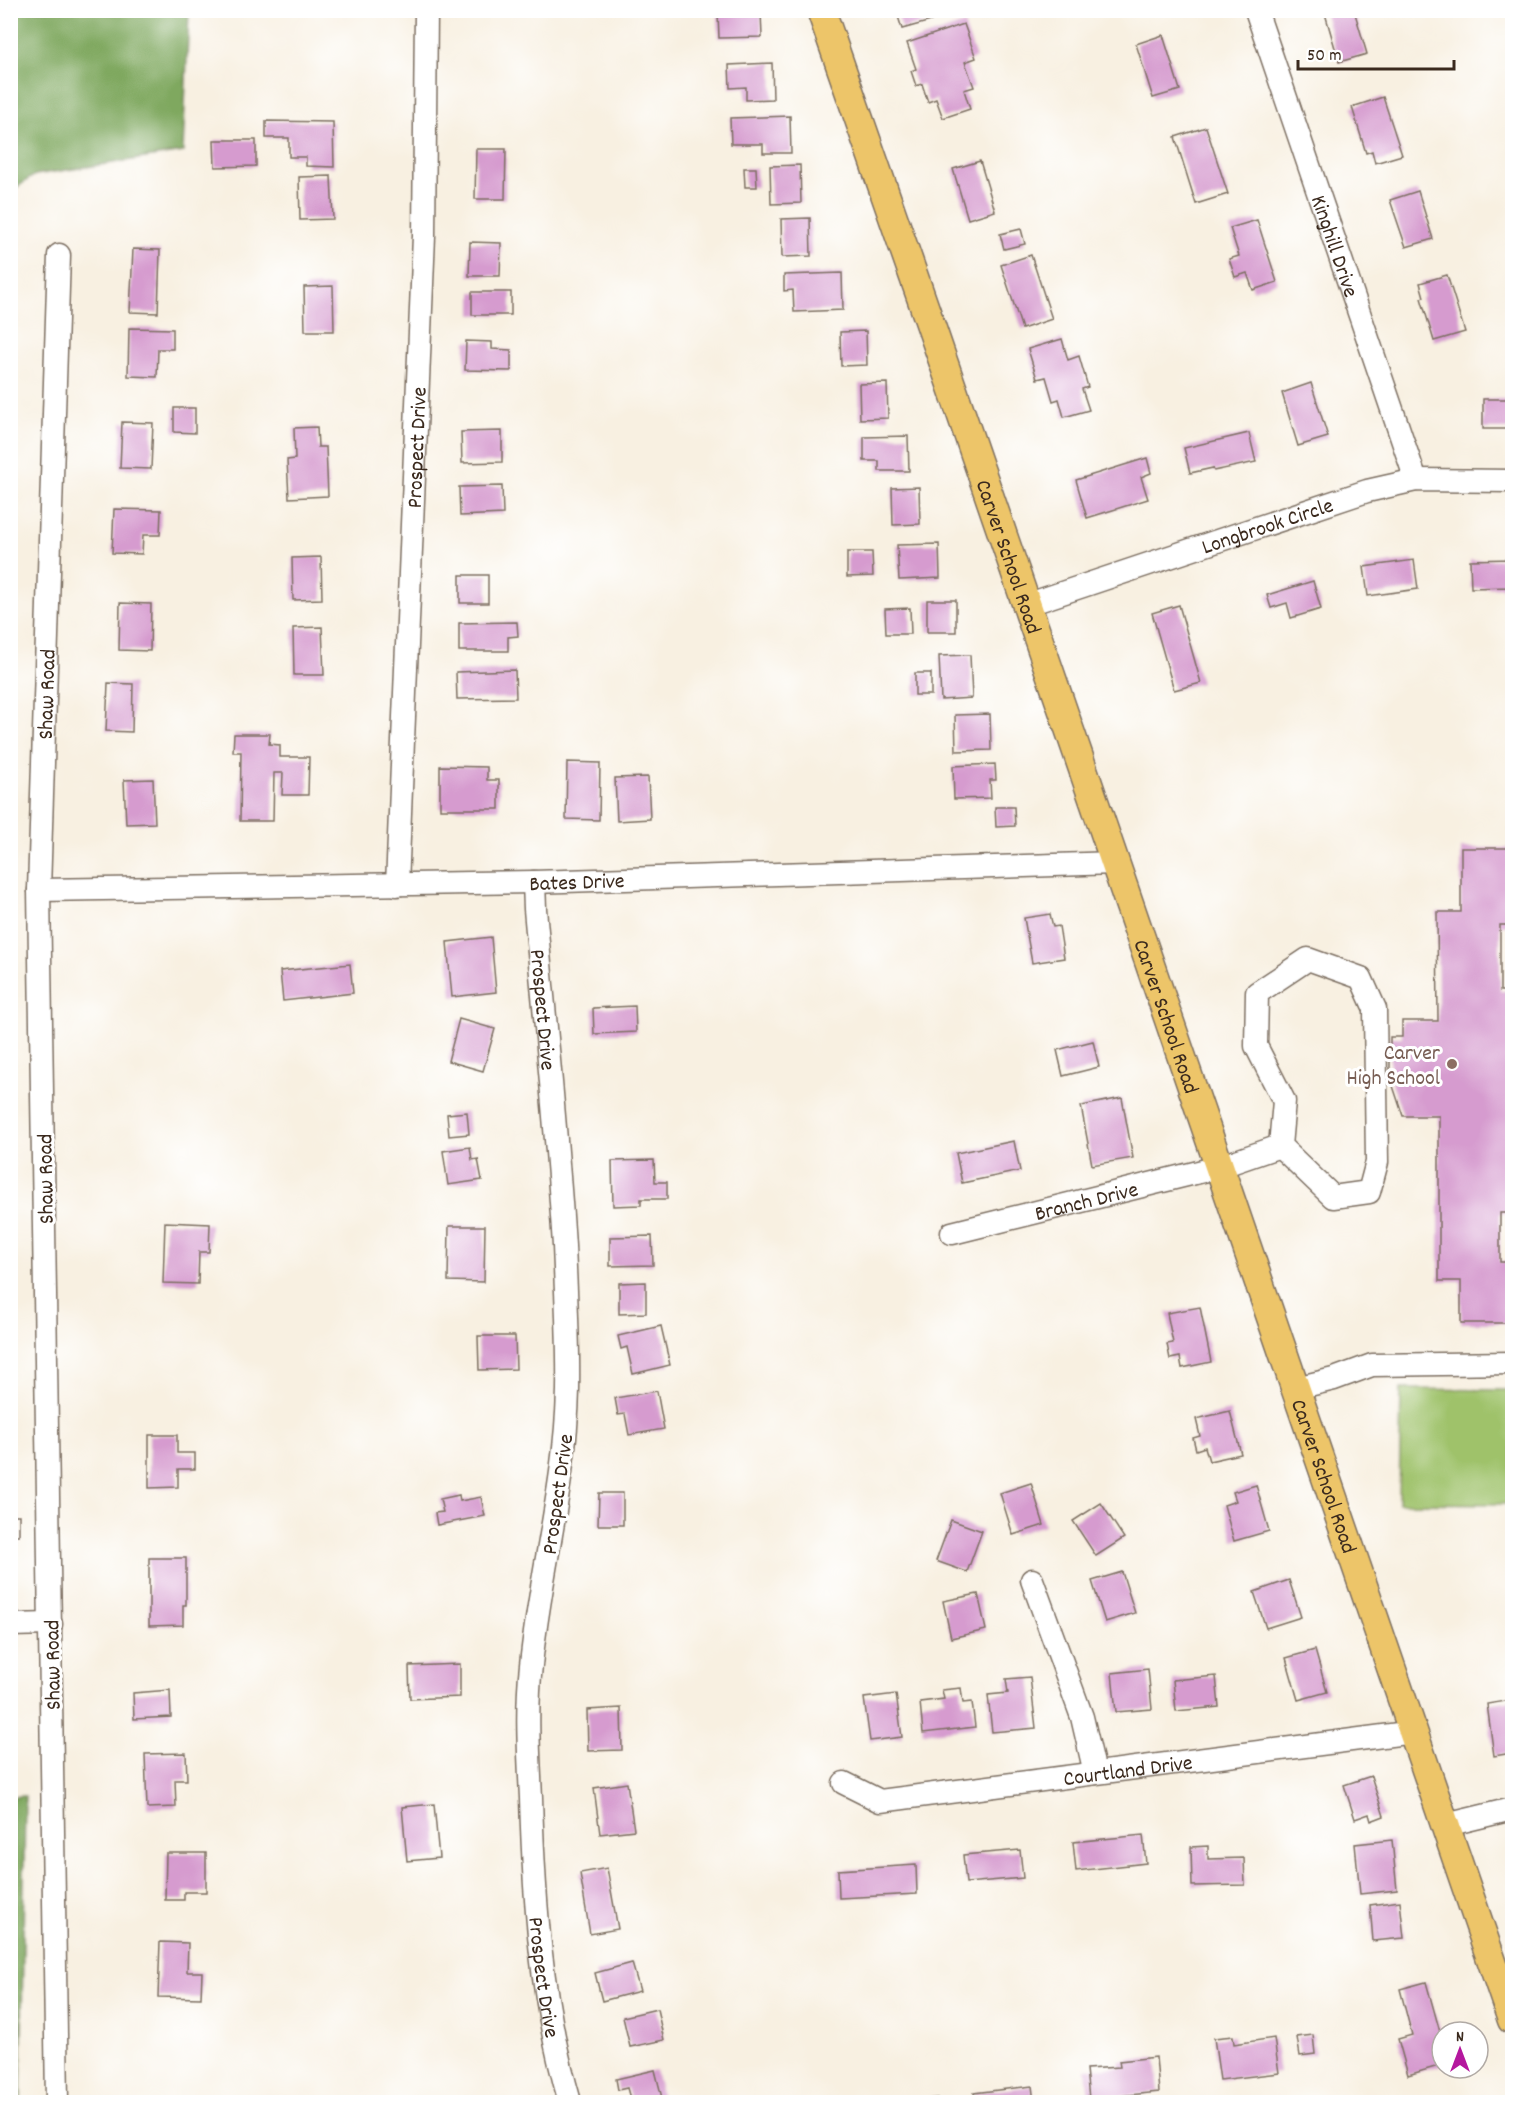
<svg xmlns="http://www.w3.org/2000/svg" width="1523" height="2113" viewBox="0 0 1523 2113" font-family="Dekko,sans-serif">
<rect width="100%" height="100%" fill="#fff"/>
<filter id="ink" filterUnits="userSpaceOnUse"><feTurbulence type="fractalNoise" baseFrequency=".0167" numOctaves="2"/><feDisplacementMap in="SourceGraphic" scale="12" xChannelSelector="R" yChannelSelector="G"/><feConvolveMatrix kernelMatrix="1 2 1 2 8 2 1 2 1" color-interpolation-filters="sRGB"/></filter>
<filter id="wash" filterUnits="userSpaceOnUse"><feTurbulence type="fractalNoise" baseFrequency=".008" numOctaves="4" result="noise"/><feDisplacementMap in="SourceGraphic" scale="24" xChannelSelector="R" yChannelSelector="G"/><feGaussianBlur stdDeviation="1.35" result="paint"/><feColorMatrix in="noise" values="0 0 0 0 0 0 0 0 0 0 0 0 0 0 0 0 0 1.4 0 .05"/><feComposite in="paint" operator="in"/></filter>
<g filter="url(#wash)">
<rect width="100%" height="100%" fill="#f8f0e1"/>
<path fill="#9fc26b" stroke="#6d7644" stroke-width="1.5" d="M1401,1389L1512,1390V1504L1399,1503Z"/>
<g fill="#7fa85f" stroke="#5d693e" stroke-width="1.5">
<path d="M11,10L189,11L183,152L35,175L11,191Z"/>
<path d="M25,1796L21,2102H11L10,1797Z"/>
</g>
<g id="blocks">
<g fill="#d69bcf">
<path d="M896,10H928L931,21L902,29Z"/>
<path d="M1324,10H1354L1367,54L1339,62Z"/>
<path d="M761,12L762,37L719,38L718,13Z"/>
<path d="M964,24L976,58L965,62L974,87L964,90L970,109L943,118L936,99L928,102L922,84L916,86L911,71L916,69L907,43Z"/>
<path d="M1163,35L1180,90L1153,98L1136,44Z"/>
<path d="M772,63L773,99L746,100V87L730,88L729,65Z"/>
<path d="M1383,97L1402,155L1375,163L1372,151L1366,153L1352,107Z"/>
<path d="M790,116L791,153H763V144H731L730,118Z"/>
<path d="M266,121L333,122L334,167L306,166V157H289V138H266Z"/>
<path d="M1206,127L1228,194L1196,204L1175,137Z"/>
<path d="M214,140H256V166L215,167Z"/>
<path d="M476,149H506L505,199H475Z"/>
<path d="M980,161L995,211L968,219L953,169Z"/>
<path d="M800,165L801,203L771,204L770,166Z"/>
<path d="M744,168H756L757,187H745Z"/>
<path d="M331,176L333,219L300,220L299,177Z"/>
<path d="M1418,191L1433,239L1406,247L1390,200Z"/>
<path d="M810,218L811,256L782,257L781,219Z"/>
<path d="M1257,220L1277,282L1253,290L1247,273L1235,277L1229,259L1239,256L1230,228Z"/>
<path d="M1021,229L1025,244L1004,249L1000,234Z"/>
<path d="M470,242L501,243L500,276H469Z"/>
<path d="M133,249L160,250L158,313L130,312Z"/>
<path d="M1031,255L1052,319L1022,329L1001,265Z"/>
<path d="M842,273L843,310L794,312L793,290L784,291V275Z"/>
<path d="M1447,275L1465,332L1434,341L1421,298L1424,297L1420,283Z"/>
<path d="M333,286L334,331H305L304,287Z"/>
<rect x="472" y="292" width="39" height="23"/>
<path d="M129,328L173,329V349H158L157,377L128,376Z"/>
<path d="M866,331L867,365L841,366L840,332Z"/>
<path d="M1062,339L1068,360L1079,356L1088,387L1082,389L1089,410L1064,417L1059,399L1053,401L1046,377L1037,379L1028,349Z"/>
<path d="M466,341L492,342V349L511,350V371L465,370Z"/>
<path d="M887,383L888,418L860,419L859,384Z"/>
<path d="M1311,383L1328,437L1298,446L1282,393Z"/>
<rect x="1483" y="399" width="29" height="30"/>
<path d="M174,408H195V433L174,432Z"/>
<path d="M122,422L153,423L151,469L120,468Z"/>
<path d="M317,427L318,447H326L328,496L289,498L287,460L295,459L294,428Z"/>
<path d="M502,431V462L462,463L461,432Z"/>
<path d="M1249,433L1256,462L1214,471L1213,468L1190,473L1184,448Z"/>
<path d="M908,436L909,471H879V461H864V437Z"/>
<path d="M1147,458L1151,473L1141,477L1148,499L1087,518L1076,480Z"/>
<path d="M502,486L503,514L460,516L459,487Z"/>
<path d="M919,487L920,524L893,525L892,488Z"/>
<path d="M114,509L161,510L160,535H143L142,554L112,553Z"/>
<path d="M939,544L940,578L899,580L897,545Z"/>
<path d="M847,552H872L873,576L847,577Z"/>
<path d="M321,557L322,599L293,600L292,558Z"/>
<path d="M1512,559V587L1471,588L1470,560Z"/>
<path d="M1414,560L1418,589L1368,596L1364,567Z"/>
<rect x="460" y="575" width="28" height="28"/>
<path d="M1313,581L1321,609L1291,618L1287,603L1271,608L1267,595Z"/>
<rect x="927" y="600" width="29" height="32"/>
<path d="M120,603L151,604L150,651L119,650Z"/>
<path d="M1179,605L1201,683L1174,690L1152,613Z"/>
<path d="M910,608L911,634H886L885,609Z"/>
<path d="M517,622L518,636L508,637V651H459V623Z"/>
<path d="M322,627L324,675H294L293,628Z"/>
<path d="M970,655L972,698L941,700L939,656Z"/>
<path d="M515,670L516,698L457,699L456,672Z"/>
<rect x="915" y="673" width="16" height="22"/>
<path d="M108,683L133,684L132,732L106,731Z"/>
<path d="M990,714L991,750L956,751L955,715Z"/>
<path d="M234,734H270L269,744L280,745V757H309L308,795H282L283,773H274L273,821H240L241,752H233Z"/>
<path d="M567,762L600,763L599,820L566,819Z"/>
<path d="M995,764L996,780H990L991,798L954,799L953,766Z"/>
<path d="M440,766L487,767V780H499V809H440Z"/>
<path d="M648,777L650,819L617,821L615,778Z"/>
<path d="M153,779L155,823L126,824L124,780Z"/>
<path d="M995,807H1014L1015,826L996,827Z"/>
<path d="M1461,848H1512V925H1500V991H1512V1213H1500V1262H1512V1323H1461V1281H1439V1116H1403L1390,1077V1037H1402V1021H1438L1437,912H1461Z"/>
<path d="M1050,914L1053,927L1059,926L1064,958L1032,963L1024,918Z"/>
<path d="M491,937L496,992L452,997L447,942Z"/>
<path d="M350,964L353,993L283,1001L280,971Z"/>
<path d="M635,1006L636,1032L594,1034L593,1008Z"/>
<path d="M459,1019L495,1029L483,1071L448,1061Z"/>
<path d="M1093,1041L1099,1067L1063,1076L1057,1050Z"/>
<path d="M1122,1098L1133,1158L1092,1165L1081,1106Z"/>
<path d="M467,1112L469,1134L449,1136L447,1114Z"/>
<path d="M1014,1141L1020,1171L962,1183L956,1153Z"/>
<path d="M470,1147L472,1160L478,1159L482,1180L448,1185L443,1151Z"/>
<path d="M654,1160L655,1182H667V1199H641V1205L613,1206L612,1161Z"/>
<path d="M165,1222L210,1224L209,1252H199L198,1284L163,1283Z"/>
<path d="M449,1226H485L484,1282L448,1281Z"/>
<path d="M652,1236L653,1265L610,1266V1237Z"/>
<path d="M646,1282V1313L619,1314V1283Z"/>
<path d="M1200,1307L1211,1362L1182,1368L1180,1357L1170,1359L1167,1344L1173,1343L1167,1313Z"/>
<path d="M661,1326L670,1365L633,1374L627,1347L621,1349L618,1336Z"/>
<path d="M478,1336H515L516,1369L479,1370Z"/>
<path d="M657,1391L664,1429L629,1435L625,1414L618,1415L615,1398Z"/>
<path d="M1230,1411L1241,1454L1209,1461L1205,1447L1196,1450L1193,1438L1200,1436L1196,1419Z"/>
<path d="M149,1435H177V1453H195V1469H178V1487L149,1488Z"/>
<path d="M1031,1483L1044,1525L1013,1535L1000,1493Z"/>
<path d="M1256,1485L1269,1531L1234,1541L1224,1505L1236,1501L1233,1492Z"/>
<path d="M599,1493H623V1525H598Z"/>
<path d="M459,1495L460,1501L481,1497L485,1516L437,1525L435,1513L443,1512L440,1499Z"/>
<path d="M1101,1503L1124,1538L1096,1556L1073,1521Z"/>
<rect x="10" y="1515" width="9" height="20"/>
<path d="M951,1520L982,1531L967,1572L936,1561Z"/>
<path d="M149,1558H186V1605H183V1625L149,1626Z"/>
<path d="M1122,1572L1135,1613L1105,1622L1092,1581Z"/>
<path d="M1289,1580L1301,1617L1266,1628L1254,1592Z"/>
<path d="M978,1594L986,1630L951,1638L943,1601Z"/>
<path d="M1315,1650L1327,1692L1298,1700L1286,1658Z"/>
<path d="M460,1664V1697L410,1699L409,1666Z"/>
<path d="M1148,1669L1152,1709L1116,1712L1112,1673Z"/>
<path d="M1216,1676L1219,1707L1176,1711L1173,1680Z"/>
<path d="M1030,1677L1036,1728L992,1732L988,1695L1008,1693L1006,1679Z"/>
<path d="M961,1688L963,1703L972,1702L975,1727L923,1733L920,1702L944,1699L942,1690Z"/>
<path d="M170,1690L171,1717L134,1719L133,1693Z"/>
<path d="M896,1694L902,1737L870,1741L864,1698Z"/>
<path d="M1512,1700V1753L1494,1756L1487,1704Z"/>
<path d="M621,1708L622,1750L588,1751L587,1710Z"/>
<path d="M186,1753L187,1780H175L176,1807L147,1808L145,1754Z"/>
<path d="M1371,1776L1384,1816L1371,1821L1369,1814L1355,1819L1344,1785Z"/>
<path d="M627,1783L634,1830L600,1834L594,1788Z"/>
<path d="M434,1804L439,1858L407,1861L402,1807Z"/>
<path d="M1143,1835L1146,1863L1076,1871L1073,1842Z"/>
<path d="M1392,1840L1397,1890L1360,1894L1355,1844Z"/>
<path d="M1208,1846V1859L1244,1858L1245,1885L1192,1886L1191,1847Z"/>
<path d="M1020,1850L1023,1878L966,1883L963,1855Z"/>
<path d="M166,1853H206V1892H184V1900H165Z"/>
<path d="M916,1865L917,1894L839,1898L838,1870Z"/>
<path d="M607,1868L618,1929L590,1934L580,1873Z"/>
<path d="M1400,1901L1404,1938L1373,1941L1370,1905Z"/>
<path d="M160,1942L188,1943L187,1972H202L201,1998L158,1997Z"/>
<path d="M632,1963L640,1991L602,2001L595,1973Z"/>
<path d="M1426,1982L1442,2039V2065L1408,2075L1398,2039L1412,2035L1400,1989Z"/>
<path d="M657,2009L664,2040L630,2047L623,2017Z"/>
<path d="M1313,2035L1315,2054L1300,2056L1297,2037Z"/>
<path d="M1233,2036L1234,2044L1274,2038L1279,2073L1220,2080L1214,2038Z"/>
<path d="M1156,2057L1159,2092L1089,2099L1086,2069L1120,2067L1119,2061Z"/>
<path d="M655,2070L663,2102H631L627,2088L618,2090L616,2079Z"/>
<path d="M1032,2086L1034,2102H975L974,2093Z"/>
<path d="M937,2098V2102H907V2101Z"/>
</g>
</g>
</g>
<g filter="url(#ink)">
<use href="#blocks" fill-opacity="0" stroke="#7d6f62" stroke-width="1.5"/>
<g fill="none" stroke-linecap="round" stroke-linejoin="round">
<defs>
<g id="minor">
<path id="s1" d="M1256,10L1416,480"/>
<path id="s2" d="M1026,605L1367,491L1416,480L1512,481"/>
<path id="s3" d="M534,882L535,909C545,1021 557,1133 564,1246C566,1294 569,1342 568,1390C566,1483 540,1574 531,1665C526,1710 529,1754 531,1798C534,1901 541,2003 570,2102"/>
<path id="s4" d="M397,885L424,236L426,10"/>
<path id="s5" d="M39,890L534,882L1115,863"/>
<path d="M1308,959L1361,978L1375,1009L1377,1162L1369,1192L1333,1197L1280,1146L1284,1101L1256,1046L1257,993Z"/>
<path id="s6" d="M952,1233L1219,1167L1280,1146"/>
<path d="M1296,1388L1334,1379L1372,1365L1512,1363"/>
<path d="M1032,1580L1082,1717L1095,1773"/>
<path d="M10,1625L51,1624"/>
<path id="s7" d="M844,1783L880,1801L1414,1732"/>
<path d="M1446,1825L1512,1809"/>
<path id="s8" d="M57,2102L39,890L59,255"/>
</g>
<g id="major">
<path id="s9" d="M821,10L931,326L1512,2020"/>
</g>
</defs>
<use href="#minor" stroke="#7d6f62" stroke-width="25"/>
<use href="#major" stroke="#7d6f62" stroke-width="31"/>
<use href="#minor" stroke="#fff" stroke-width="22"/>
<use href="#major" stroke="#edc569" stroke-width="28"/>
</g>
</g>
<circle fill="#8d6e63" stroke="#fff" stroke-width="2" cx="1452" cy="1064" r="6"/>
<g text-anchor="middle" stroke-width="6" stroke-linejoin="round" paint-order="stroke">
<g font-size="22" fill="#3b2a1e" stroke="#fff">
<text dy="8" stroke="none"><textPath href="#s1" startOffset="249">Kinghill Drive</textPath></text>
<text dy="8" stroke="none"><textPath href="#s4" startOffset="438">Prospect Drive</textPath></text>
<text dy="8" stroke="none"><textPath href="#s2" startOffset="254">Longbrook Circle</textPath></text>
<text dy="8" stroke="none"><textPath href="#s9" startOffset="578">Carver School Road</textPath></text>
<text dy="8" stroke="none"><textPath href="#s8" startOffset="1408">Shaw Road</textPath></text>
<text dy="8" stroke="none"><textPath href="#s5" startOffset="538">Bates Drive</textPath></text>
<text dy="8" stroke="none"><textPath href="#s3" startOffset="128">Prospect Drive</textPath></text>
<text dy="8" stroke="none"><textPath href="#s9" startOffset="1064">Carver School Road</textPath></text>
<text transform="translate(44 1179) rotate(-91)" y="8">Shaw Road</text>
<text dy="8" stroke="none"><textPath href="#s6" startOffset="138">Branch Drive</textPath></text>
<text dy="8" stroke="none"><textPath href="#s9" startOffset="1550">Carver School Road</textPath></text>
<text transform="translate(556 1494) rotate(-82)" y="8">Prospect Drive</text>
<text transform="translate(51 1665) rotate(-91)" y="8">Shaw Road</text>
<text dy="8" stroke="none"><textPath href="#s7" startOffset="290">Courtland Drive</textPath></text>
<text dy="8" stroke="none"><textPath href="#s3" startOffset="1100">Prospect Drive</textPath></text>
</g>
<g font-size="22" fill="#785e54" stroke="#fff" text-anchor="end">
<text x="1440" y="1059">Carver<tspan x="1440" dy="25">High School</tspan></text>
</g>
</g>
<rect width="1523" height="2113" fill="none" stroke="#fff" stroke-width="36"/>
<g transform="translate(1460 2050)"><circle r="28" fill="#ffffff" stroke="#b1aaa5" stroke-width="1.5"/>
<path d="M0-4.5L10 22L0 15L-10 22Z" fill="#b5179e"/>
<text y="-9" font-size="16" font-weight="bold" text-anchor="middle" fill="#3b2a1e">N</text>
</g>
<path d="M1298 60v9h156v-9" fill="none" stroke="#3b2a1e" stroke-width="3"/>
<text x="1307" y="60" font-size="18" fill="#3b2a1e" stroke="#ffffff" stroke-width="4.5" paint-order="stroke">50 m</text>
</svg>
